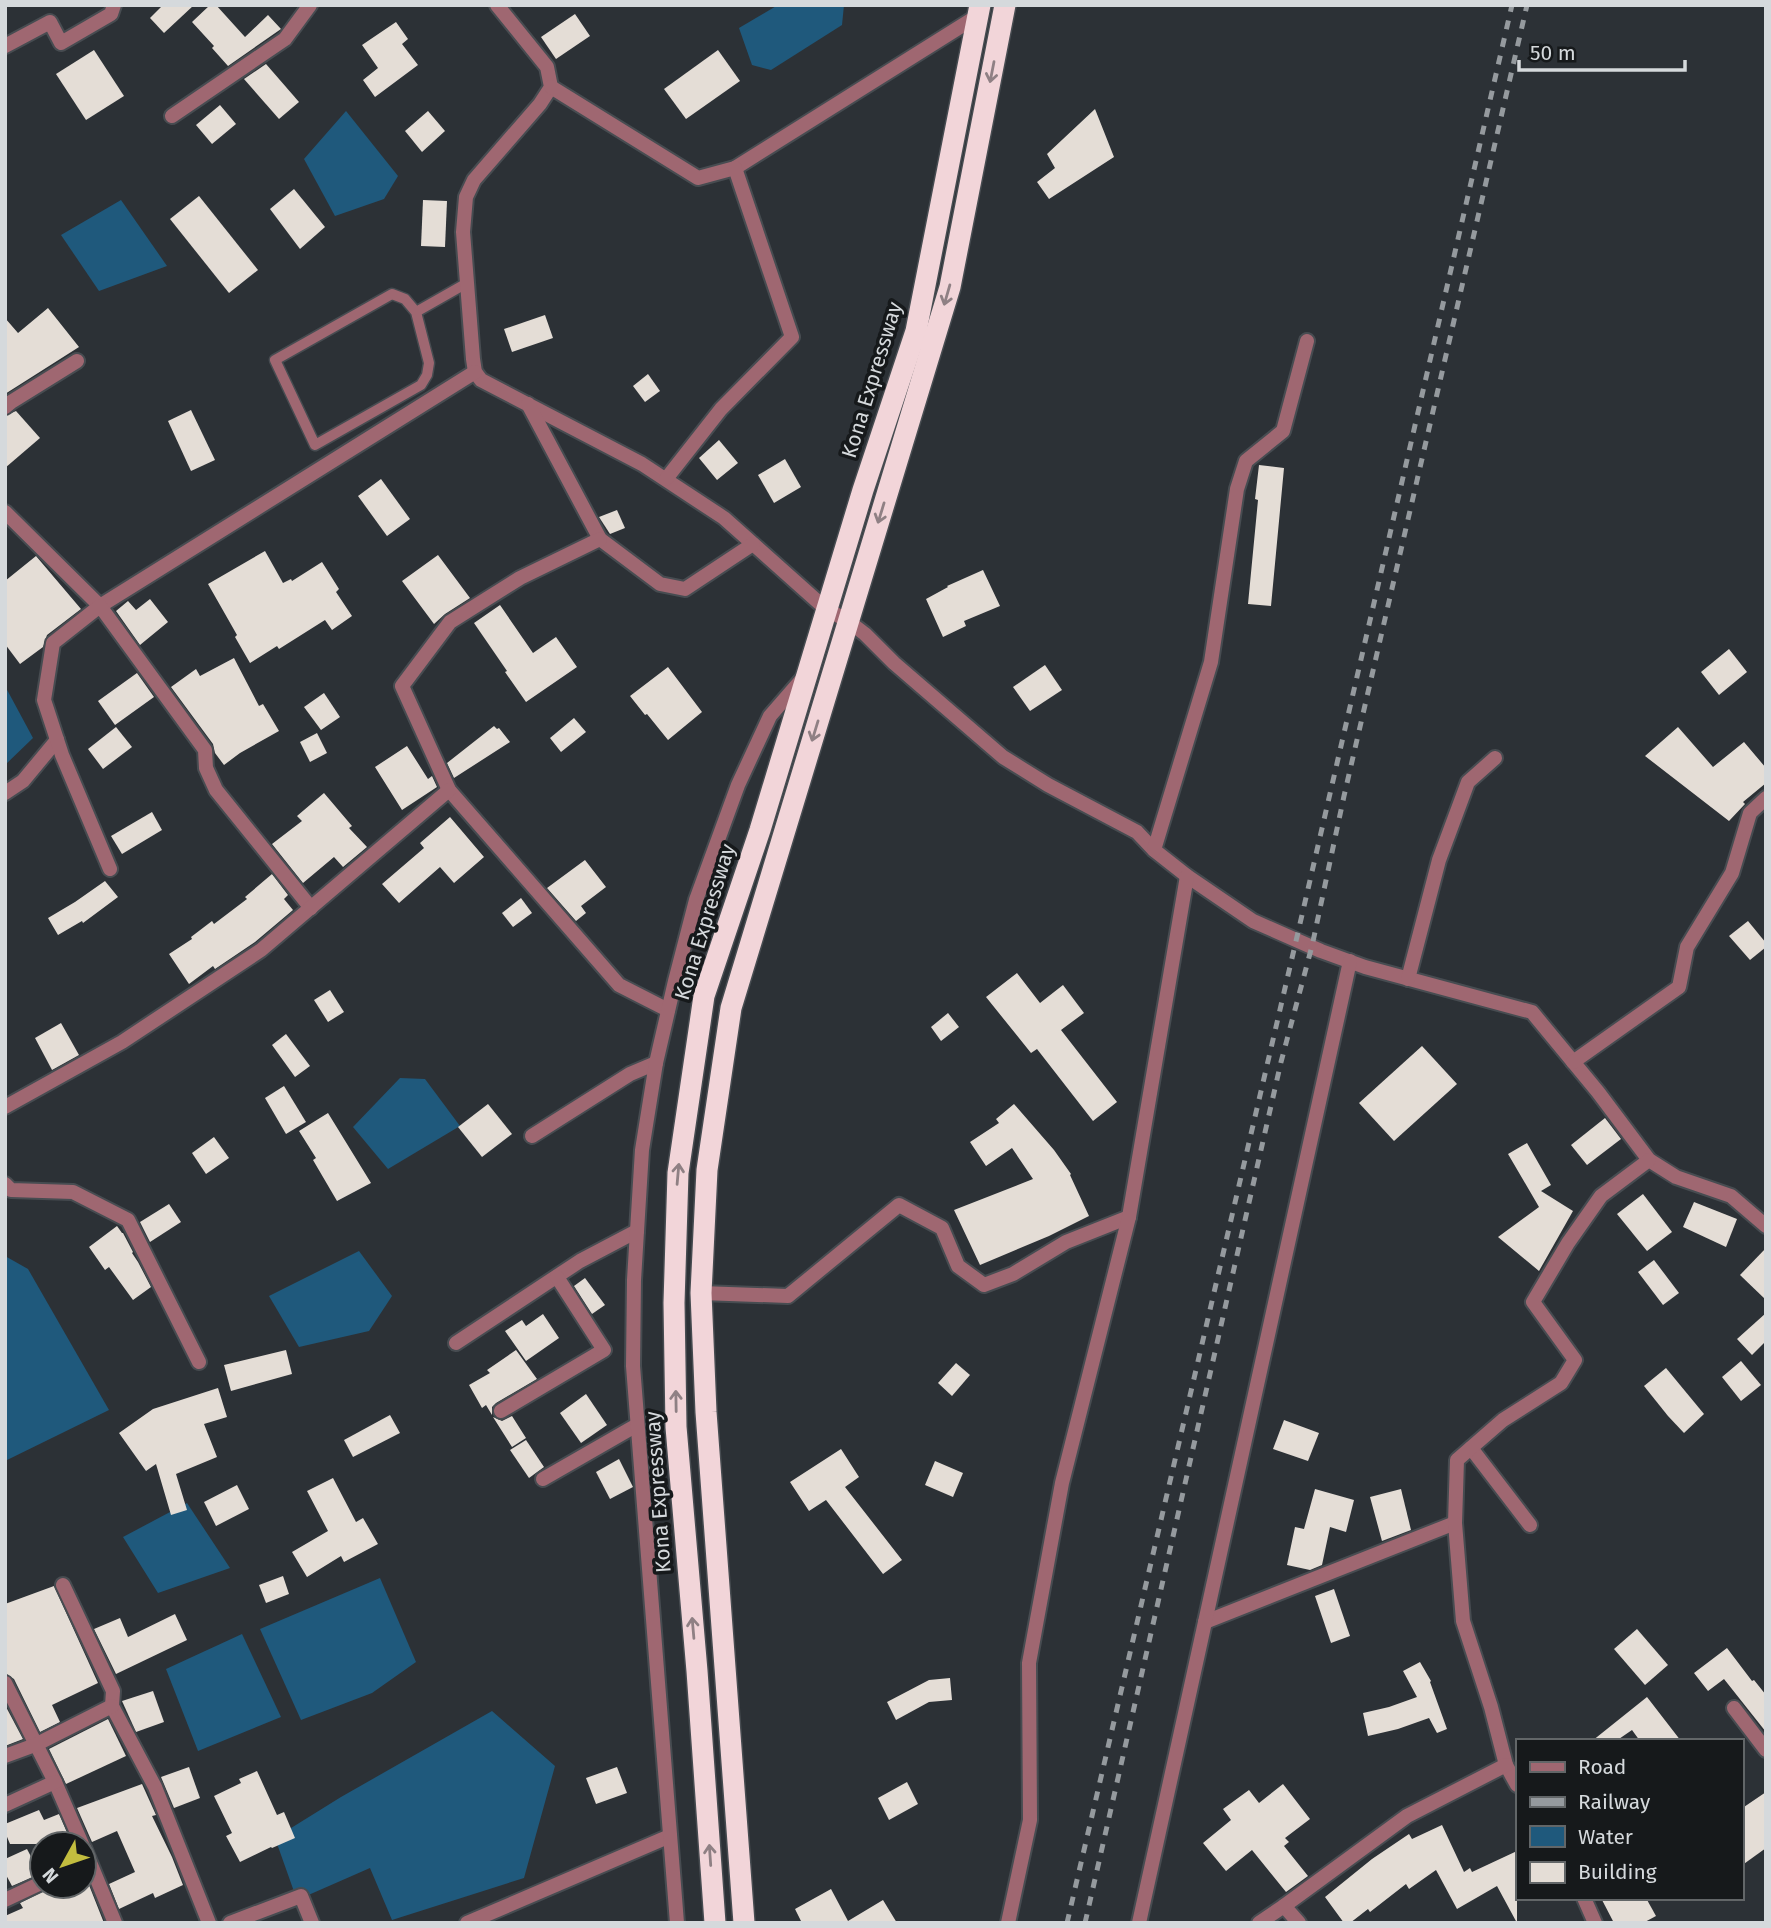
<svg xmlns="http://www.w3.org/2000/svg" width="1771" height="1928" viewBox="0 0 1771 1928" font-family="'Fira Sans',sans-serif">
<rect width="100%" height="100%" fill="#2c3136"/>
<g fill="#1f597c">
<path d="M778,5H844L842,25L771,70L752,65L739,28Z"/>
<path d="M346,111L398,176L384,199L335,216L304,159Z"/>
<path d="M121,200L167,266L99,291L61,235Z"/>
<path d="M5,686L33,738L5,765Z"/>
<path d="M400,1078L425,1079L460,1126L388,1169L353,1127Z"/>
<path d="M359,1251L392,1296L369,1331L299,1347L269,1296Z"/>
<path d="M5,1256L28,1269L109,1410L5,1461Z"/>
<path d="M187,1503L230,1568L158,1593L123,1537Z"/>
<path d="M380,1578L416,1662L372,1693L301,1720L260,1629Z"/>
<path d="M242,1634L281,1717L198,1751L166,1669Z"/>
<path d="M492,1711L555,1766L524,1878L392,1920L370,1868L297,1900L275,1838L341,1797Z"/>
</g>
<g fill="#e4ddd6">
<path d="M163,5H194L164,33L150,18Z"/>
<path d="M210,5H216L245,37L268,15L281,29L228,66L212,48L214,46L192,22Z"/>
<path d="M575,14L590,36L556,59L541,37Z"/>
<path d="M396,22L408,39L402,44L418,65L375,97L363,80L378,68L362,45Z"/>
<path d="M94,50L124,96L86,120L56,74Z"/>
<path d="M718,50L740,81L686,119L664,89Z"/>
<path d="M266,64L299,102L279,119L244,79Z"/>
<path d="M220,105L236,124L212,144L196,125Z"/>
<path d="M1095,109L1114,157L1049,199L1037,182L1055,168L1047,154Z"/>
<path d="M428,111L445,131L422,152L405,131Z"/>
<path d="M294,189L325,227L300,249L270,209Z"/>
<path d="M199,196L258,270L229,293L170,219Z"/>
<path d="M423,200L447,201L445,247L421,246Z"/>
<path d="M48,308L79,347L5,394V318L18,333Z"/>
<path d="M545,315L553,338L512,352L504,329Z"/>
<path d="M648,374L660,391L645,402L633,386Z"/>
<path d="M191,410L215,460L191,471L168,421Z"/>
<path d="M16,411L40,438L5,468V416Z"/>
<path d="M719,440L738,463L717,480L699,458Z"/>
<path d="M785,459L801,487L774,503L758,475Z"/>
<path d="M1259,465L1284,468L1271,606L1248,604L1258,500L1255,499Z"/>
<path d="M381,479L410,519L387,536L358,496Z"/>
<path d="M617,510L625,528L610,534L599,517Z"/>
<path d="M265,551L283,583L291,579L292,581L322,562L339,589L336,592L352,616L332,630L325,620L279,649L277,646L250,663L235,637L237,635L208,584Z"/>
<path d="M438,555L470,598L445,614L434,624L402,581Z"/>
<path d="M36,556L81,609L47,635L43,647L20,664L5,644V581Z"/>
<path d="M983,570L1000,606L964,621L966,626L943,637L926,599L948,587L947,586Z"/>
<path d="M150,599L168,622L140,645L116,611L128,601L136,610Z"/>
<path d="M500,605L533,653L556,637L577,667L526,702L505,672L507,671L474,623Z"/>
<path d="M1729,649L1747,672L1719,695L1701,672Z"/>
<path d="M234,658L259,706L263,704L279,731L240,753L224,765L215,753L213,744L171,687L196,669L200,676Z"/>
<path d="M1045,665L1062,690L1030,711L1013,687Z"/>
<path d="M668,667L702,712L668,740L647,714L645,715L630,696Z"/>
<path d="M137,673L154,697L115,725L98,701Z"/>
<path d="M324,693L340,717L321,730L304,707Z"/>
<path d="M574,718L586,732L561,752L550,738Z"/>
<path d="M494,726L497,729L499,728L510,742L454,778L447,763Z"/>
<path d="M116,727L132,747L103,769L88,749Z"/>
<path d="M1678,727L1713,767L1744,742L1766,768V783L1743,802L1745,804L1729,821L1645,756Z"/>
<path d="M317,733L327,753L310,762L300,742Z"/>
<path d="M407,746L428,779L432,776L437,787L402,810L375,767Z"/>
<path d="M324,793L352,826L349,828L367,847L343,867L334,857L303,883L272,844L302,821L297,816Z"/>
<path d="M152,812L162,830L122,854L111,836Z"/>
<path d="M450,817L484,857L454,883L440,867L399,903L382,884L424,848L420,843Z"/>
<path d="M585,860L606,887L581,906L586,913L576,921L547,888Z"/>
<path d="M272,874L288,895L284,899L293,910L255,942L215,969L213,966L189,984L169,954L192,939L191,937L212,921L214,924L247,899L245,897Z"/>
<path d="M105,881L118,897L83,923L82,921L58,935L48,918L75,902Z"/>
<path d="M521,898L532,913L513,927L502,913Z"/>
<path d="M1748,921L1766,943V947L1750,960L1729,936Z"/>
<path d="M1017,973L1040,1003L1063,985L1084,1013L1061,1030L1117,1102L1093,1121L1037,1049L1031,1053L986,997Z"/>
<path d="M330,990L344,1012L328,1022L314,1000Z"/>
<path d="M948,1013L959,1027L941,1041L931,1027Z"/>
<path d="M61,1023L79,1055L52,1070L35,1038Z"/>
<path d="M286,1034L310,1066L295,1077L272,1045Z"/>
<path d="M1422,1046L1457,1084L1394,1141L1359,1103Z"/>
<path d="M284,1086L306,1122L286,1134L265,1098Z"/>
<path d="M488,1104L512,1134L482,1157L458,1127Z"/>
<path d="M1014,1104L1054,1150L1071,1174L1070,1175L1089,1216L1049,1236L980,1265L954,1210L1033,1179L1012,1148L986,1166L970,1142L999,1123L996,1119Z"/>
<path d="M328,1113L371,1183L337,1201L313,1160L316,1158L299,1131Z"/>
<path d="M1605,1118L1621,1139L1587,1165L1571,1145Z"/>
<path d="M214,1137L229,1158L206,1174L192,1153Z"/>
<path d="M1527,1143L1551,1185L1541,1191L1573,1211L1539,1271L1498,1237L1539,1207L1508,1154Z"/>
<path d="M1643,1194L1672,1232L1647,1251L1617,1214Z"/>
<path d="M1694,1202L1737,1219L1726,1247L1683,1227Z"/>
<path d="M169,1204L181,1222L150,1242L140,1222Z"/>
<path d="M117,1226L122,1233H123L133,1252L132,1253L138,1262L151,1287L133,1300L109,1267L105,1270L89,1247Z"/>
<path d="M1766,1248V1300L1740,1275Z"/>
<path d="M1654,1260L1679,1293L1663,1305L1638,1272Z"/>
<path d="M585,1278L605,1305L592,1314L574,1286Z"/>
<path d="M1766,1313V1341L1752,1355L1737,1339Z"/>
<path d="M543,1314L559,1338L526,1361L505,1331L522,1320L526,1326Z"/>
<path d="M286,1350L292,1374L231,1391L224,1365Z"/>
<path d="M516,1350L537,1379L496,1403L492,1407V1415L486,1405L482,1408L469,1385L490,1373L487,1370Z"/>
<path d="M1741,1361L1761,1385L1741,1401L1722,1377Z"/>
<path d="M956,1363L970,1375L952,1396L938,1383Z"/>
<path d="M1666,1368L1704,1414L1684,1433L1668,1416L1644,1386Z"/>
<path d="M218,1388L227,1417L204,1424L217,1457L176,1474L187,1510L171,1515L156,1464L146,1471L119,1433L153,1409Z"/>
<path d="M586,1394L607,1425L581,1443L560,1413Z"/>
<path d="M390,1415L400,1433L353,1457L344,1440Z"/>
<path d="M512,1416L526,1438L512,1447L493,1417L502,1421Z"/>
<path d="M1284,1420L1319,1433L1308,1461L1273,1449Z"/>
<path d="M526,1440L544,1467L529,1478L510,1450Z"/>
<path d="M841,1449L859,1477L845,1487L902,1560L883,1574L826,1500L809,1511L790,1482Z"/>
<path d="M619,1459L633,1487L610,1499L596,1472Z"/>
<path d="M935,1461L963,1473L953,1497L925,1485Z"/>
<path d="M333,1478L356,1522L363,1518L378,1544L344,1562L341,1556L307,1577L292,1552L328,1531L307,1491Z"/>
<path d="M237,1485L249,1509L216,1526L204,1502Z"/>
<path d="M1315,1489L1354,1500L1346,1532L1330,1527L1322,1565L1310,1570L1287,1565L1295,1527L1304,1529Z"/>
<path d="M1401,1489L1411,1530L1382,1541L1370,1497Z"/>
<path d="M283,1576L289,1594L266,1603L259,1585Z"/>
<path d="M54,1586L98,1683L52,1705L60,1722L40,1732L14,1679L5,1673V1604Z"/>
<path d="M1334,1589L1350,1636L1331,1643L1315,1596Z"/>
<path d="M175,1614L187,1640L116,1674L94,1629L120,1618L128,1637Z"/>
<path d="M1637,1629L1668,1665L1645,1685L1614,1649Z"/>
<path d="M1727,1648L1752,1681L1754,1680L1766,1695V1732L1724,1679L1708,1691L1694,1673Z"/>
<path d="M1420,1662L1431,1681L1430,1682L1447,1729L1437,1733L1429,1718L1398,1729L1368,1736L1363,1713L1389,1707L1417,1697L1403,1671Z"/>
<path d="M950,1678L952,1700L929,1702L896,1720L887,1702L929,1680Z"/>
<path d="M153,1691L164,1722L136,1732L122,1701Z"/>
<path d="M1647,1697L1681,1741H1640L1632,1730L1616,1741H1592Z"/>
<path d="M5,1705L23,1739L5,1746Z"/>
<path d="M108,1719L126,1756L66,1784L49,1749Z"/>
<path d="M189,1767L200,1798L174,1808L161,1777Z"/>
<path d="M617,1767L627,1793L596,1804L586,1778Z"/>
<path d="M257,1771L277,1815L284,1812L295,1838L272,1848L271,1847L240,1862L226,1836L232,1833L214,1796L241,1783L239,1779Z"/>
<path d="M907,1782L918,1804L889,1820L878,1798Z"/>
<path d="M142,1784L156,1815L152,1816L172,1857L183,1885L155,1898L153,1893L119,1909L109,1884L135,1872L117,1831L92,1842L77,1808Z"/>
<path d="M1283,1784L1310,1819L1285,1838L1289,1842L1284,1846L1308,1876L1286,1892L1252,1850L1226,1871L1203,1843L1231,1820L1223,1809L1249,1790L1259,1803Z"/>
<path d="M1766,1792V1848L1741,1866V1809Z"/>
<path d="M39,1810L44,1820L59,1814L72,1844H10L5,1832V1824Z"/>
<path d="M1442,1825L1464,1872L1470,1868L1472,1872L1517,1851V1923L1497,1886L1457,1909L1436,1870L1409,1889L1406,1884L1370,1912L1368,1909L1350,1923H1344L1325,1897L1372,1859L1409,1834L1412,1839Z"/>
<path d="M27,1849L40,1874L12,1886L5,1873V1859Z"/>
<path d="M87,1880L104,1923H5V1916L23,1908L20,1903L48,1889L51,1895L72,1886H84V1881Z"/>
<path d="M831,1889L848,1921L883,1900L897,1923H802L795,1909Z"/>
<path d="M1601,1898H1646L1656,1916L1643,1923H1614Z"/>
</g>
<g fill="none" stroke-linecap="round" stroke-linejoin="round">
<defs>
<path id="lane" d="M416,312L429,363L427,375L421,385L315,445L275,360L392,294L405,299L416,312L467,283"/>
<g id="street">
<path d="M497,5L547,67L551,87L540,104L474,180L466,197L463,232L473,359L475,372L481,380L642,464L724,518L826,609L848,621L865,634L894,663L1003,757L1048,785L1137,832L1154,850L1187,876L1253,921L1321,951L1365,967L1532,1012L1598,1092L1649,1160L1676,1177L1731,1196L1766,1226"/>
<path d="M5,46L50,22L61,43L111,14L114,5"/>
<path d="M551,87L698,178L735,168L979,15"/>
<path d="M172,116L285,39L310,5"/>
<path d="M528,404L600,539L660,584L685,589L753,544"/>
<path d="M5,407L11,402L77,361"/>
<path d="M666,479L721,409L792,337L735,168"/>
<path d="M5,512L100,606L475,372"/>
<path d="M600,539L520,578L450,622L402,686L449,790L619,985L668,1010"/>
<path d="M5,793L23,781L57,740"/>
<path d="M1154,850L1211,662L1237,489L1246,461L1283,431L1307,341"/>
<path d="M110,869L62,755L44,700L53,643L100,606L205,750L206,768L216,790L311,908"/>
<path d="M1408,979L1439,860L1468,782L1495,758"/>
<path d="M1573,1062L1679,987L1687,947L1732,873L1750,813L1766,798"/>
<path d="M5,1107L122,1042L261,950L449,790"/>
<path d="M532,1136L630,1074L656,1063"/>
<path d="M5,1184L11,1190L73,1192L128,1220L199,1362"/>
<path d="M701,1293L788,1296L899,1205L942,1228L958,1266L984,1285L1013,1274L1066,1242L1129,1217"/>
<path d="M456,1343L580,1261L637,1231"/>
<path d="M501,1411L604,1350L557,1277"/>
<path d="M1471,1448L1530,1525"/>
<path d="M543,1479L637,1425"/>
<path d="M63,1585L113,1691L112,1706L155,1787L209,1923"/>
<path d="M1205,1622L1455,1523"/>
<path d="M5,1683L55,1782L82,1844"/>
<path d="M1734,1708L1766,1750"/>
<path d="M5,1756L35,1745L112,1706"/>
<path d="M1517,1785L1506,1765L1491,1707L1463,1621L1455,1523L1457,1460L1503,1420L1561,1383L1575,1360L1533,1302L1568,1243L1601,1196L1649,1160"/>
<path d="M5,1805L55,1782"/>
<path d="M84,1848L115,1923"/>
<path d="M1584,1898L1595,1923"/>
<path d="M5,1900L41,1883"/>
<path d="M230,1923L301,1896L312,1923"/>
<path d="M467,1923L670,1836"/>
<path d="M677,1923L633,1366L634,1280L642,1150L656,1063L675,981L696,900L738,785L770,716L803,678"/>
<path d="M1008,1923L1030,1820L1029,1663L1062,1483L1129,1217L1187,876"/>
<path d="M1139,1923L1350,961"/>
<path d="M1259,1923L1284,1906"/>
<path d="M1299,1923L1284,1906L1407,1816L1506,1765"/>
</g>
<g id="highway">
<path d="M715,1923L697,1671L676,1427L674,1303L678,1173L704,996L760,830L863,490L916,331L980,5"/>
<path d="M744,1923L706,1412L701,1293L707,1170L731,1008L950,287L1005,5"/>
</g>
</defs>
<use href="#lane" stroke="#474c51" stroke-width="13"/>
<use href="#street" stroke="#474c51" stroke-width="18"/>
<use href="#highway" stroke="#474c51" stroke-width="24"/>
<use href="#lane" stroke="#9f6771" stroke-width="10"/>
<use href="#street" stroke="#9f6771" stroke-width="14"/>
<use href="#highway" stroke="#f2d5d9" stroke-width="21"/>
<g stroke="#959a9e" stroke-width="5" stroke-dasharray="9 9" stroke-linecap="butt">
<path d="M1067,1923L1296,941L1512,5"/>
<path d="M1085,1923L1281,1062L1312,946L1344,796L1527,5"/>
</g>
</g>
<defs><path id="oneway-shaft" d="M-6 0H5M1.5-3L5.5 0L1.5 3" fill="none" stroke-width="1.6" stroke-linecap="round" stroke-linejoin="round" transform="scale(1.75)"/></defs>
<g stroke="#8f8084">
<use href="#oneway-shaft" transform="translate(992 72) rotate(101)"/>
<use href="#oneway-shaft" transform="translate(947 295) rotate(106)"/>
<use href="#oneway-shaft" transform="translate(881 513) rotate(107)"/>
<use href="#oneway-shaft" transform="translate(815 731) rotate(107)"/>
<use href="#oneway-shaft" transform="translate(678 1174) rotate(-85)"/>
<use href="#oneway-shaft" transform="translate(676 1401) rotate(-91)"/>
<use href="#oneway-shaft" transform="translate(693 1628) rotate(-95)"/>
<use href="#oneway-shaft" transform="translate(710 1855) rotate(-94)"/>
</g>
<g text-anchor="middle" stroke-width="7" stroke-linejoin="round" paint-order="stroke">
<g font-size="21" fill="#d5d9dc" stroke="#16191b">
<text transform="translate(872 380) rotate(-73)" y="7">Kona Expressway</text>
<text transform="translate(705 922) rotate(-73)" y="7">Kona Expressway</text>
<text transform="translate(658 1492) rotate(-94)" y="7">Kona Expressway</text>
</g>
</g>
<rect width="1771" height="1928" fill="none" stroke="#d5d9dc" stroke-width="14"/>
<rect x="1516" y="1739" width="228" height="161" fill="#16191b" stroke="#626668" stroke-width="2"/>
<rect x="1530" y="1762" width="35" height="10" fill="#9f6771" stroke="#626668" stroke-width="2"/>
<text x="1578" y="1774" font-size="21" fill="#d5d9dc">Road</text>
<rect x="1530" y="1797" width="35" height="10" fill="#959a9e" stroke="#626668" stroke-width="2"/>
<text x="1578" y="1809" font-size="21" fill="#d5d9dc">Railway</text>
<rect x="1530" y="1826" width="35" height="21" fill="#1f597c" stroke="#626668" stroke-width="2"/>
<text x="1578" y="1844" font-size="21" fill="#d5d9dc">Water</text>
<rect x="1530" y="1862" width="35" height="21" fill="#e4ddd6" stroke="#626668" stroke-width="2"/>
<text x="1578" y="1879" font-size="21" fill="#d5d9dc">Building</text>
<g transform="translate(63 1865) rotate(230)"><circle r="33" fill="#16191b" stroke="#626668" stroke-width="2"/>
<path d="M0-5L12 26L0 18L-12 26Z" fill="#c2bd3f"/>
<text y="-10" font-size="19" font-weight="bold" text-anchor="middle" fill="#d5d9dc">N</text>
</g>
<path d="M1519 60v10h166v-10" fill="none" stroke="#d5d9dc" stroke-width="3.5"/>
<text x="1530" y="60" font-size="21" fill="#d5d9dc" stroke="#16191b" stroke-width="5" paint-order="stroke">50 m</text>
</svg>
